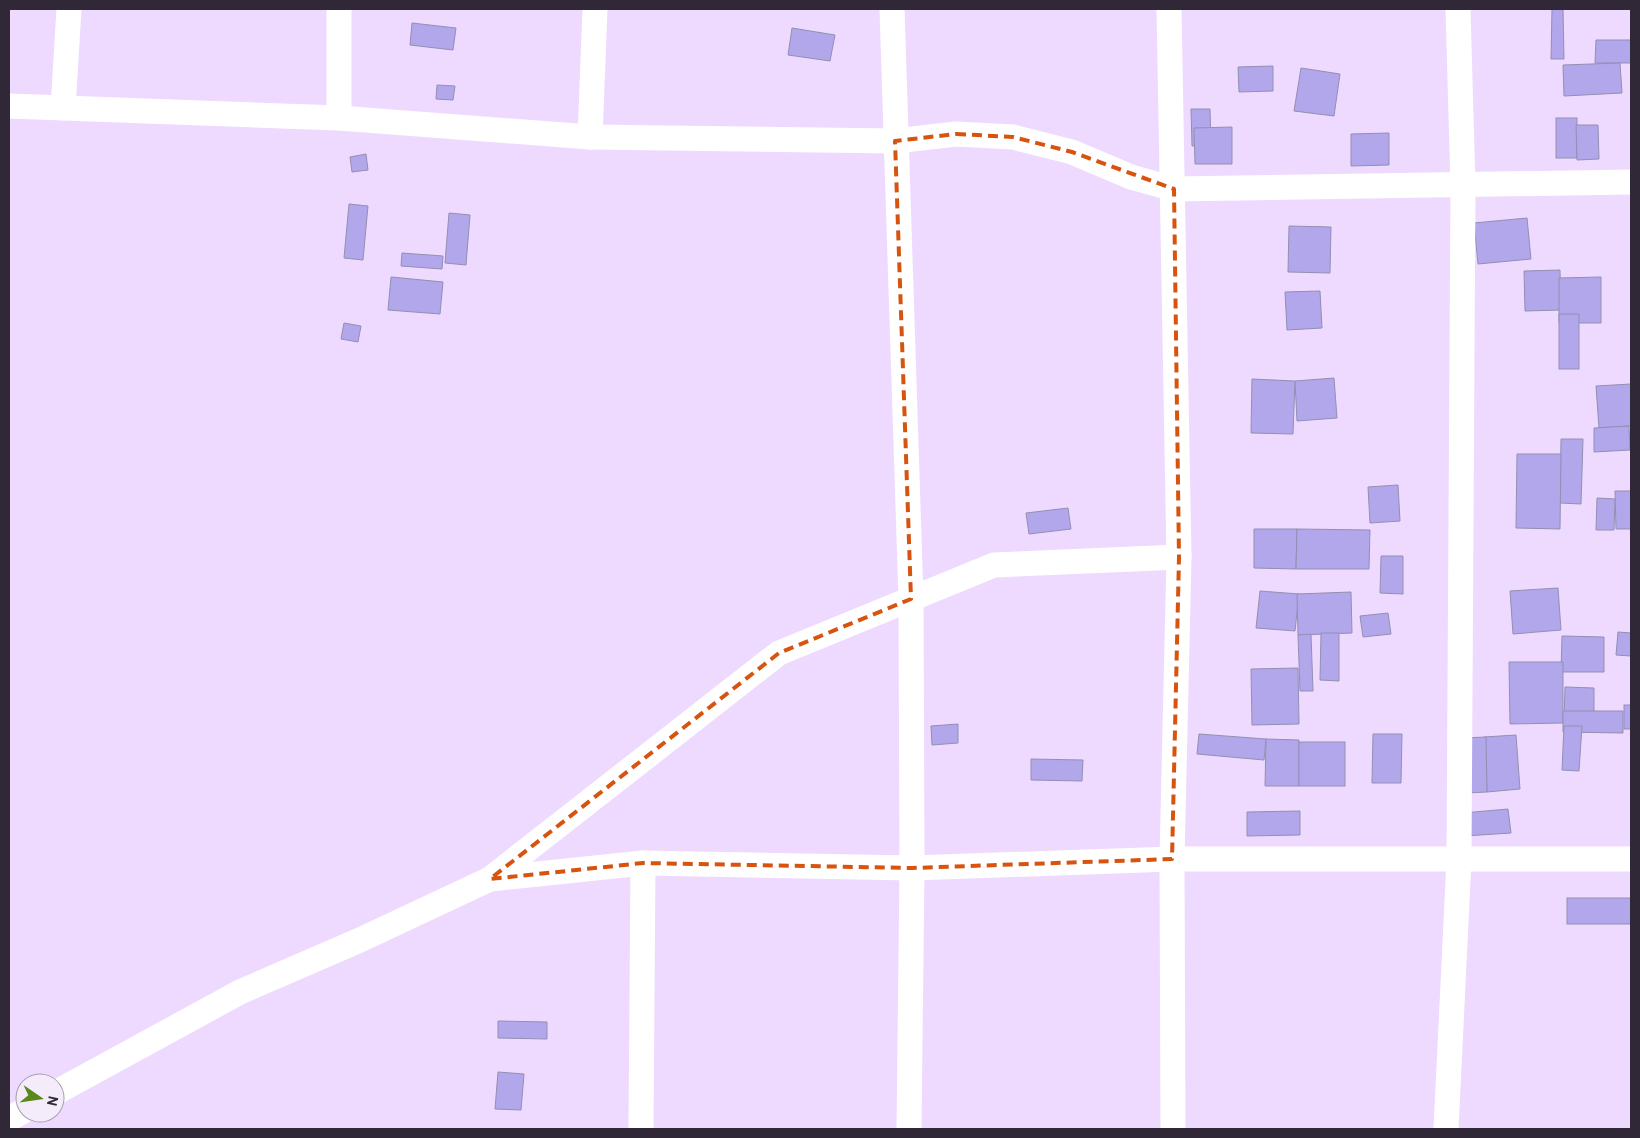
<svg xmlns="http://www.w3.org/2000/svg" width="1640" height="1138" viewBox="0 0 1640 1138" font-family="Overpass,sans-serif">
<rect width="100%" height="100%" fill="#eedafe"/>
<g fill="#b1a7ea" stroke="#938fb3">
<path d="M1552,9H1563L1564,59H1551Z"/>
<path d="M412,23L456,28L453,50L410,45Z"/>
<path d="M792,28L835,35L830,61L788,55Z"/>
<path d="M1596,40H1631V63H1595Z"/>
<path d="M1620,63L1622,93L1564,96L1563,65Z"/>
<path d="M1273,66V91L1239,92L1238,67Z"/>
<path d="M1301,68L1340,74L1334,116L1294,111Z"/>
<path d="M437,85L455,86L453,100L436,99Z"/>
<path d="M1191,109H1210L1211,145L1192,146Z"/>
<rect x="1556" y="118" width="21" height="40"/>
<path d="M1576,125H1598L1599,159L1577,160Z"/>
<path d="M1232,127V164H1195L1194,128Z"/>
<path d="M1389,133V165L1351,166V134Z"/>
<path d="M366,154L368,170L352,172L350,157Z"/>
<path d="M349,204L368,206L363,260L344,258Z"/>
<path d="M449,213L470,215L466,265L445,263Z"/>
<path d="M1527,218L1531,259L1478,264L1474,223Z"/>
<path d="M1289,226L1331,227L1330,273L1288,272Z"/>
<path d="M402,253L443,256L442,269L401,266Z"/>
<path d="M1560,270L1561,310L1525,311L1524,271Z"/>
<path d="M391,277L443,282L440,314L388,310Z"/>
<path d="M1601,277V323H1559V278Z"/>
<path d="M1320,291L1322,328L1287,330L1285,292Z"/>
<rect x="1559" y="314" width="20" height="55"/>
<path d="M344,323L361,326L358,342L341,339Z"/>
<path d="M1334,378L1337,418L1297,421L1295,381Z"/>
<path d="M1252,379L1295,381L1293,434L1251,433Z"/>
<path d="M1631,384V426L1599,428L1596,386Z"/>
<path d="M1629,426L1630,450L1594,452V428Z"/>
<path d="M1561,439H1583L1581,504L1560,503Z"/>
<path d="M1517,454H1561L1560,529L1516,528Z"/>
<path d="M1398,485L1400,521L1370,523L1368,487Z"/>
<path d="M1615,491H1631V529H1616Z"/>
<path d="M1597,498L1615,499L1614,530H1596Z"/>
<path d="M1068,508L1071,529L1029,534L1026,513Z"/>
<path d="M1254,529H1297L1296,569L1254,568Z"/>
<path d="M1297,529L1370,530L1369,569H1296Z"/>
<path d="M1381,556H1403V594L1380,593Z"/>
<path d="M1558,588L1561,630L1513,634L1510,591Z"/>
<path d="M1260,591L1299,594L1295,631L1256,628Z"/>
<path d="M1351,592L1352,633L1298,635L1297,594Z"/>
<path d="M1388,613L1391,634L1363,637L1360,616Z"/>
<path d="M1618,632L1631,633V656L1616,655Z"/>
<path d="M1321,633H1339V681L1320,680Z"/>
<path d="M1311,634L1313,691H1300L1298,635Z"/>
<path d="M1562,636L1604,637V672H1561Z"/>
<path d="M1509,662H1563V723L1510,724Z"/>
<path d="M1298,668L1299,724L1252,725L1251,669Z"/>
<path d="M1565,687L1594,688V720L1564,719Z"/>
<rect x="1624" y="705" width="7" height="24"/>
<path d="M1563,711H1623V733L1563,732Z"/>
<path d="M958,724V743L932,745L931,726Z"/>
<path d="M1564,726H1582L1579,771L1562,770Z"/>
<path d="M1199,734L1266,739L1264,760L1197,754Z"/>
<path d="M1373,734H1402L1401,783H1372Z"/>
<path d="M1516,735L1520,789L1487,792L1484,737Z"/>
<path d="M1486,737L1487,792L1466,793L1464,738Z"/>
<path d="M1266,739L1299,740V786H1265Z"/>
<rect x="1299" y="742" width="46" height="44"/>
<path d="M1031,759L1083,760L1082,781L1031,780Z"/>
<path d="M1508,809L1511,833L1465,836L1463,813Z"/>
<path d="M1300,811V835L1247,836V812Z"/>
<rect x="1567" y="898" width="64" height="26"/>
<path d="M498,1021L547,1022V1039L498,1038Z"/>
<path d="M498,1072L524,1074L521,1110L495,1109Z"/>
</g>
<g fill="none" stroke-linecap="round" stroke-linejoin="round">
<g stroke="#fff" stroke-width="25">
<path d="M339,9V118"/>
<path d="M892,9L911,599L912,868L909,1129"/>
<path d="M1169,9L1179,557L1172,859L1173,1129"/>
<path d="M9,106L339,118L590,137L895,141L956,134L1013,137L1072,152L1131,177L1174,189L1631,182"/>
<path d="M63,108L69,9"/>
<path d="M590,137L595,9"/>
<path d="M490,879L643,863L912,868L1172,859H1631"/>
<path d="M55,1093L240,992L360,940L490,879L779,653L994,565L1179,557"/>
<path d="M9,1119L25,1110"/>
<path d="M641,1129L643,863"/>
<path d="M1446,1129L1459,860L1463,186L1458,9"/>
</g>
</g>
<path fill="none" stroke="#d65410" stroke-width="4" stroke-dasharray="10 6" stroke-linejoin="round" d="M956,134L1013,137L1072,152L1174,189L1179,557L1172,859L912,868L643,863L490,879L779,653L911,599L895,141Z"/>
<rect width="1640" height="1138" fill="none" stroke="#302836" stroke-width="20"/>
<g transform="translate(40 1098) rotate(103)"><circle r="24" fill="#f5ecfb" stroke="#a69eac"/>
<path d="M0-4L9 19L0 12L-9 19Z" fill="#5a891b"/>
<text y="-8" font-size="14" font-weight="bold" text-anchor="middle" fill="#302836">N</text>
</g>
</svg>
